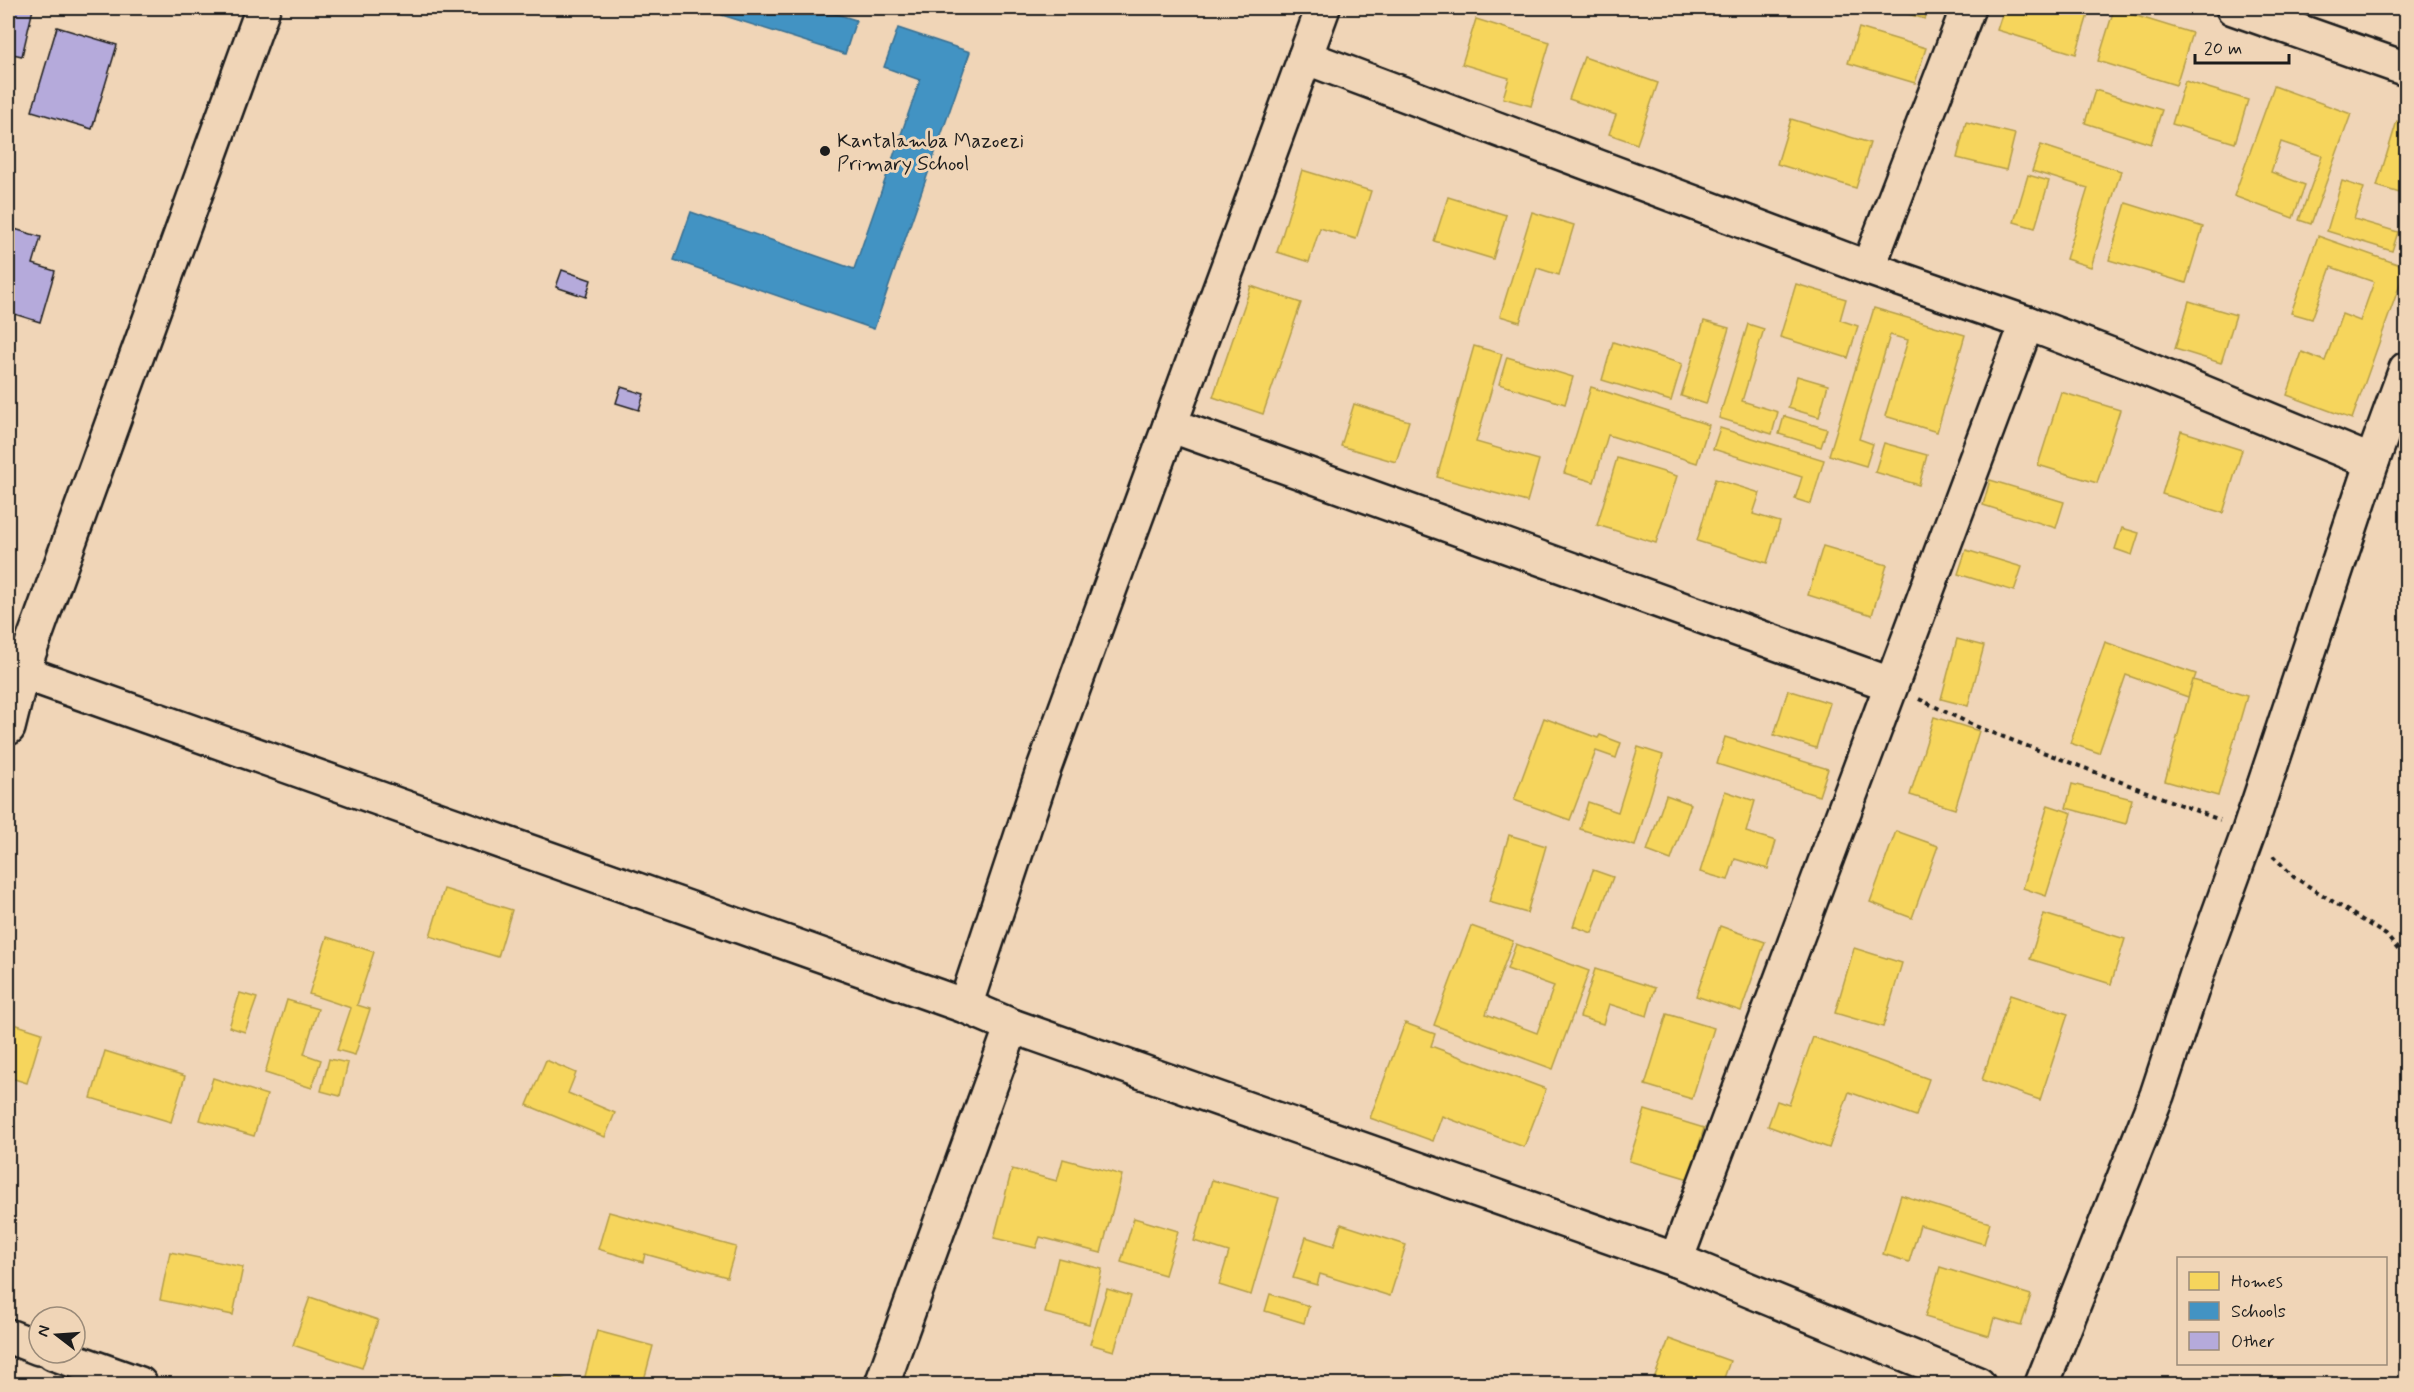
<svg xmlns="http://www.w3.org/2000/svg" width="2414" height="1392" viewBox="0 0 2414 1392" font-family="Mynerve,sans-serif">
<rect width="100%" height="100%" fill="#f0d5b7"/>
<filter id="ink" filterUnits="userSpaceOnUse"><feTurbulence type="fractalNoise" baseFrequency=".0167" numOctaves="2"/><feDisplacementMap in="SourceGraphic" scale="12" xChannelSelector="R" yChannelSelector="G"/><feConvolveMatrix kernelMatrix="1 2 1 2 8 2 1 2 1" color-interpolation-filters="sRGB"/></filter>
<g filter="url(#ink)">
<g fill="#f6d55c" stroke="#b59e49" stroke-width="1.5">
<path d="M1888,8H1928L1925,19Z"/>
<path d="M2004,8H2090L2076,54L1997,30Z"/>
<path d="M2114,9L2192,33L2176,85L2098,61Z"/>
<path d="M1476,19L1550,42L1531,106L1503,98L1509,78L1462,64Z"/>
<path d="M1859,28L1926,48L1915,83L1848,63Z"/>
<path d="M1584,57L1658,83L1637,144L1609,134L1616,115L1569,99Z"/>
<path d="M2185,81L2248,100L2235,143L2172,124Z"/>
<path d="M2274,86L2351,114L2311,224L2299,220L2322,156L2281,142L2271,172L2305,185L2293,218L2234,196Z"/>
<path d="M2095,90L2162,110L2151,144L2085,123Z"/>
<path d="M1791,119L1870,143L1856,188L1777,164Z"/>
<path d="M2397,121L2406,123V195L2377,186Z"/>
<path d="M1966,122L2015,134L2006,170L1957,158Z"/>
<path d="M2041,145L2121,171L2091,267L2066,259L2088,188L2032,171Z"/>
<path d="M1302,170L1371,191L1356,239L1320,228L1309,262L1277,252Z"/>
<path d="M2028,175L2049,181L2035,228L2014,222Z"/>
<path d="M2342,181L2364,188L2354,219L2398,232L2392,251L2327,231Z"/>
<path d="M1448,197L1506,215L1493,259L1434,241Z"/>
<path d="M2126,203L2203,227L2186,283L2109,260Z"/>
<path d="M1532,212L1574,225L1559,275L1537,268L1520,322L1500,316Z"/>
<path d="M2318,236L2406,267L2352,419L2287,395L2302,352L2325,361L2342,314L2360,321L2374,282L2331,267L2312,319L2291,313Z"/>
<path d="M1796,284L1846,299L1840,320L1858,326L1848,358L1780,337Z"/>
<path d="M1251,286L1301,303L1263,414L1213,397Z"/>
<path d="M2189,301L2236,315L2221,363L2175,349Z"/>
<path d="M1874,308L1965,335L1937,432L1885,416L1908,340L1890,335L1859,439L1873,444L1866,466L1829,455Z"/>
<path d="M1704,321L1729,328L1706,404L1681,396Z"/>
<path d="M1748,324L1764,329L1742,401L1778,412L1772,434L1719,418Z"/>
<path d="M1613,342L1682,364L1671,401L1602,380Z"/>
<path d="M1474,346L1502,354L1476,442L1539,460L1527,502L1437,477Z"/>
<path d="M1507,357L1573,377L1565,404L1499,384Z"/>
<path d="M1797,376L1828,385L1819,417L1788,408Z"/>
<path d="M1591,387L1709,425L1697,463L1608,435L1594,482L1564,473Z"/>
<path d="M2061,392L2120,410L2097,483L2038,465Z"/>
<path d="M1354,404L1409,421L1396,462L1341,446Z"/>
<path d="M1784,416L1827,429L1821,447L1779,434Z"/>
<path d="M1720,428L1824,460L1811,504L1795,499L1802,477L1713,449Z"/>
<path d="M2181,431L2242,450L2223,513L2162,494Z"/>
<path d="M1884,443L1927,455L1919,485L1875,472Z"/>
<path d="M1617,458L1677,476L1656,543L1597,525Z"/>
<path d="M1715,479L1760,493L1753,514L1780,522L1767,563L1697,541Z"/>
<path d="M1990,480L2064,502L2056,528L1983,505Z"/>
<path d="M2122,528L2139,533L2132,555L2115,549Z"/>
<path d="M1823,546L1887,565L1872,615L1808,595Z"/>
<path d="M1966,550L2022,567L2014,591L1958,574Z"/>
<path d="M1957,639L1984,646L1968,706L1941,699Z"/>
<path d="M2105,642L2196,674L2188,697L2126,675L2099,753L2070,743Z"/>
<path d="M2193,680L2247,696L2218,796L2165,781Z"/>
<path d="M1788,690L1830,703L1816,748L1774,735Z"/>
<path d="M1934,717L1979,731L1955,809L1910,795Z"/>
<path d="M1544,718L1598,738L1600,735L1621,743L1616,758L1596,751L1570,820L1514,800Z"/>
<path d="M1725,737L1828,769L1819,796L1717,764Z"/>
<path d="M1638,747L1663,755L1635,846L1580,829L1588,802L1618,812Z"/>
<path d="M2072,784L2132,799L2126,824L2066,808Z"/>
<path d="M1725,791L1755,801L1746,832L1776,841L1768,869L1735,859L1728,880L1700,872Z"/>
<path d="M1666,795L1691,804L1671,860L1647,851Z"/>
<path d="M2048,805L2072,813L2046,896L2023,888Z"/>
<path d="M1896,831L1938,846L1912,918L1870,902Z"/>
<path d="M1509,835L1546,846L1527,913L1489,902Z"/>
<path d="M1593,870L1613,877L1592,933L1573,926Z"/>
<path d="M444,889L512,910L498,957L430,936Z"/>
<path d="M2044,914L2125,939L2111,984L2030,959Z"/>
<path d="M1471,926L1513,941L1486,1014L1537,1033L1554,986L1507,969L1516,944L1589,971L1553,1069L1434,1025Z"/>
<path d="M1720,926L1765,942L1741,1011L1696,996Z"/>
<path d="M327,937L374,952L357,1005L370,1009L355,1055L337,1050L351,1008L309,994Z"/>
<path d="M1854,948L1902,963L1883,1027L1835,1013Z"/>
<path d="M1595,969L1655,988L1647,1016L1609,1004L1603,1024L1580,1017Z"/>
<path d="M240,993L257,998L245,1032L229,1027Z"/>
<path d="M2010,995L2068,1014L2040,1100L1982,1080Z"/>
<path d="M287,1000L318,1009L304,1054L321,1060L312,1088L265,1073Z"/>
<path d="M1667,1014L1714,1028L1692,1099L1645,1085Z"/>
<path d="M8,1022L42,1033L27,1083L8,1077Z"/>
<path d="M1405,1023L1435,1034L1431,1046L1546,1089L1524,1147L1442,1116L1433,1141L1370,1118Z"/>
<path d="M1813,1037L1929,1079L1916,1116L1849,1092L1829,1148L1768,1126L1777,1101L1789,1105Z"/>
<path d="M105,1051L185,1076L171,1122L91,1098Z"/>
<path d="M329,1059L348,1063L340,1096L321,1091Z"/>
<path d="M546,1060L576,1073L568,1093L615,1113L605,1137L527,1105Z"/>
<path d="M213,1078L267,1095L254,1136L200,1120Z"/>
<path d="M1645,1110L1704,1128L1689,1179L1629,1161Z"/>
<path d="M1063,1159L1122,1175L1101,1253L1040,1237L1036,1248L994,1238L1012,1169L1057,1181Z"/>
<path d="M1212,1180L1279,1198L1251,1295L1219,1285L1229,1252L1194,1241Z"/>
<path d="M1901,1195L1990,1223L1984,1244L1920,1225L1909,1262L1883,1254Z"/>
<path d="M609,1212L736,1247L727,1277L645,1254L643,1262L598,1249Z"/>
<path d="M1134,1218L1178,1231L1165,1275L1121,1262Z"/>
<path d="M1341,1224L1406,1245L1390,1296L1320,1274L1317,1285L1293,1278L1306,1237L1334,1246Z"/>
<path d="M170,1252L243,1267L233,1315L160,1300Z"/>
<path d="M1058,1258L1102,1269L1089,1324L1045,1313Z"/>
<path d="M1940,1267L2031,1295L2021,1326L1994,1318L1989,1336L1925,1317Z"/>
<path d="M1107,1289L1131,1296L1114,1351L1090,1344Z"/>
<path d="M1270,1294L1309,1306L1304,1323L1265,1311Z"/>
<path d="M310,1297L378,1320L362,1368L293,1345Z"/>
<path d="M597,1331L653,1346L643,1384H583Z"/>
<path d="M1669,1339L1730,1361L1722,1384H1652Z"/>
<path d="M556,1377L573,1382V1384H554Z"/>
</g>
<g fill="#4393c3" stroke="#376f91" stroke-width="1.5">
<path d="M725,8H817L856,20L845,54L722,15Z"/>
<path d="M898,28L970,52L874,329L674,260L691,212L854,269L920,80L884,67Z"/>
</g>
<g fill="#b5aadb" stroke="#1c1c1c" stroke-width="1.5">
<path d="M8,8L33,9L22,56L8,53Z"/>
<path d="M57,27L117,45L92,129L32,111Z"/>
<path d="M8,227L41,237L33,264L55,271L40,322L8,312Z"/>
<path d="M562,270L591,280L586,297L556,287Z"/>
<path d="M621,387L644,394L639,410L616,403Z"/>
</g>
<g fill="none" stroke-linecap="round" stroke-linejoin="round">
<defs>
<g id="minor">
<path d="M2233,8L2406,69"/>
<path d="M1305,57L1868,268L2027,323L1676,1260"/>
<path d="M1868,268L1968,8"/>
<path d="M2027,323L2132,363L2372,462"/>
<path d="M1170,425L1890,684"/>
<path d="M22,672L965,1006L1012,1026L1676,1260L1978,1384"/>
<path d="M8,728L22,672L263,8"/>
<path d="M965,1006L1044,768L1323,8"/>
<path d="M8,1336L39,1348"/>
<path d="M53,1353L140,1384"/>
<path d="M882,1384L1012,1026"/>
<path d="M2042,1384L2157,1095L2198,971L2249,831L2372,462L2406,369"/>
</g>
</defs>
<use href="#minor" stroke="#1c1c1c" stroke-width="38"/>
<g stroke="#1c1c1c" stroke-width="4" stroke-dasharray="4.5 4.5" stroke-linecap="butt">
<path d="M1919,699L1975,726L2220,820"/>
<path d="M2273,856L2294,877L2386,935L2406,959"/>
</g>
<use href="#minor" stroke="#f0d5b7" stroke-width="33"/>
</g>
</g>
<circle fill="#1c1c1c" stroke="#f0d5b7" stroke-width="2" cx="825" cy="151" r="6"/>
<g text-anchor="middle" stroke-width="6" stroke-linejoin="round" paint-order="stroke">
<g font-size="20" fill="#1c1c1c" stroke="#f0d5b7" text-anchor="start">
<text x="837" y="147">Kantalamba Mazoezi<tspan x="837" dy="23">Primary School</tspan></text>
</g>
</g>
<rect width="2414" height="1392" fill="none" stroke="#f0d5b7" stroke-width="30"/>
<rect x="15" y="15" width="2384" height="1362" fill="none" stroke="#1c1c1c" stroke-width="2" filter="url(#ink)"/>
<rect x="2177" y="1257" width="210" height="108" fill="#f0d5b7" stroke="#9b8b79" stroke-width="1.5"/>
<rect x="2189" y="1272" width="30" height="18" fill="#f6d55c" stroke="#9b8b79" stroke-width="1.5"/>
<text x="2231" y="1287" font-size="18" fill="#1c1c1c">Homes</text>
<rect x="2189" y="1302" width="30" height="18" fill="#4393c3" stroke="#9b8b79" stroke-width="1.5"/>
<text x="2231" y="1317" font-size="18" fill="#1c1c1c">Schools</text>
<rect x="2189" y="1332" width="30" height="18" fill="#b5aadb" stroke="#9b8b79" stroke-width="1.5"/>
<text x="2231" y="1347" font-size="18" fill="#1c1c1c">Other</text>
<g transform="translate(57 1335) rotate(287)"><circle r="28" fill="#f0d5b7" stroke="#9b8b79" stroke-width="1.5"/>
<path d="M0-4.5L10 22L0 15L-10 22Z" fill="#1c1c1c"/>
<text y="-9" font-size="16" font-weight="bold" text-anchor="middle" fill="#1c1c1c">N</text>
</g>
<path d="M2195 54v9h94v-9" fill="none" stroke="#1c1c1c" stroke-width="3"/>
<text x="2204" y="54" font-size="18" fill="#1c1c1c" stroke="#f0d5b7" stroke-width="4.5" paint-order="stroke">20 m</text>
</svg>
